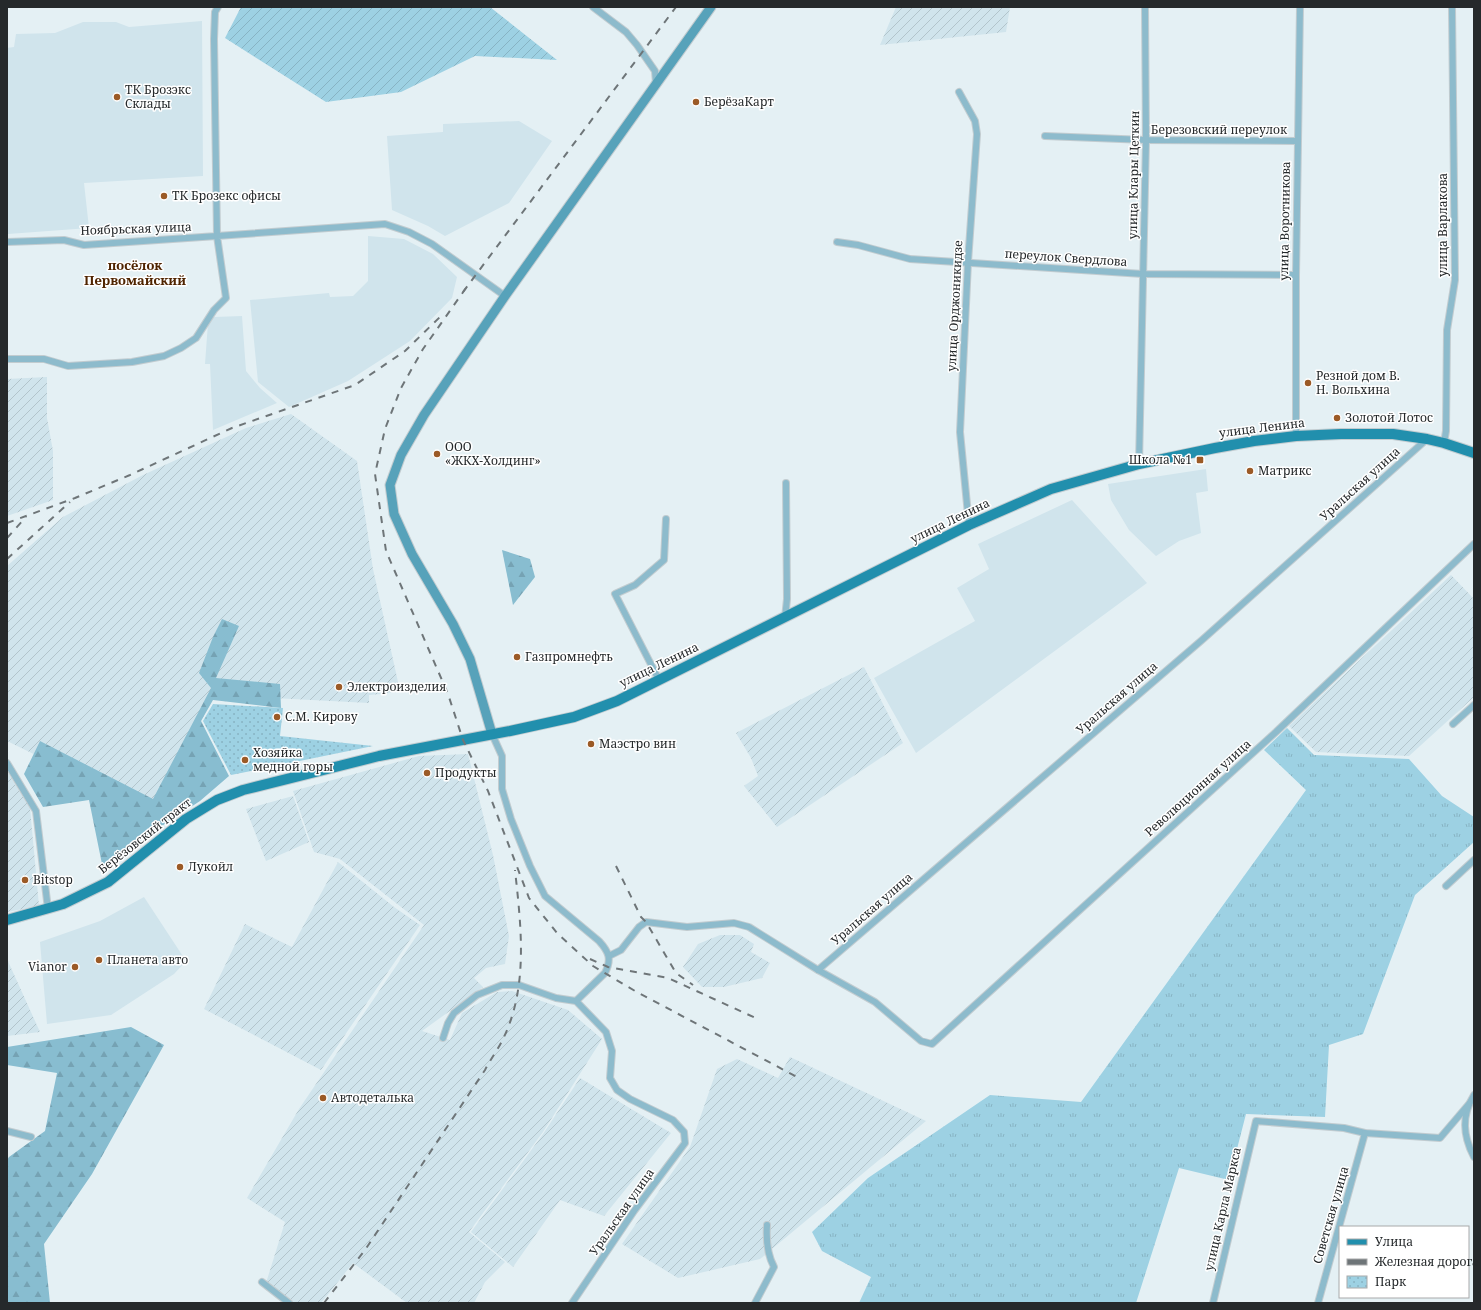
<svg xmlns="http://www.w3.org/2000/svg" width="1481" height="1310" viewBox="0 0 1481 1310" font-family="'Noto Serif',serif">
<defs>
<pattern id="industrial-furrows" width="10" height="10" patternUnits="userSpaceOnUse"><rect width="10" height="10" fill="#d0e4ec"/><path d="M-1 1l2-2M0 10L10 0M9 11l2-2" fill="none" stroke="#b2c4cb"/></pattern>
<pattern id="grass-tufts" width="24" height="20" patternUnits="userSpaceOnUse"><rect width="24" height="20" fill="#9dd1e3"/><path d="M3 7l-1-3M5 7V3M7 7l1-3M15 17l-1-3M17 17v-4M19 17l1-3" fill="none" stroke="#87b3c3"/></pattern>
<pattern id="forest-firs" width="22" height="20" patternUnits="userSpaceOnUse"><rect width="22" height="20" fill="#88bdd0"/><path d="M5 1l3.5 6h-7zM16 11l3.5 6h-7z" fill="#75a2b3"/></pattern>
<pattern id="park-dots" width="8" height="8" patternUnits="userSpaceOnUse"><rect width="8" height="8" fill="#9dd1e3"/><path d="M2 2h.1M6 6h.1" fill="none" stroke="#87b3c3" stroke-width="1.8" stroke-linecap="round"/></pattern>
<pattern id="garden-furrows" width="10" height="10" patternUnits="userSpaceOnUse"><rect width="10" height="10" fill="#9dd1e3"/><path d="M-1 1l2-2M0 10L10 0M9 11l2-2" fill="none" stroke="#87b3c3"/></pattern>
</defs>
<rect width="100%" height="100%" fill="#e4f0f4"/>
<g fill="#d0e4ec">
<path d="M202,21L203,176L84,183L89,228L8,234L7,217V48L14,47L16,34L55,33L83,22H116L129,27Z"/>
<path d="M519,121L552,141L509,203L445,236L428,226L392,210L387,136L443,132V124Z"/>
<path d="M368,236L404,239L433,254L457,277L452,298L410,341L348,381L289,407L258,382L250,300L329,293L330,297L353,296L368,281Z"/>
<path d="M242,316L246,371L260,388L277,403L213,430L210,364H205L208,323L214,317Z"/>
<path d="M1206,469L1208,491L1196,493L1201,533L1179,541L1156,556L1129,530L1111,500L1108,484Z"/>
<path d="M1072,500L1147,583L916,753L874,678L975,621L957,588L989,569L978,544Z"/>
<path d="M144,897L186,961L174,974L111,1015L47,1024L40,942L100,921Z"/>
</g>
<g fill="url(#industrial-furrows)">
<path d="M896,7H1010L1006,32L880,45Z"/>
<path d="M47,377V418L53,451V500L7,516V379Z"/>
<path d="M291,414L357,461L373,569L400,691L381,694L369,695V703L214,695L156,814L7,741V566L63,517L143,475L246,428Z"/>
<path d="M1451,575L1474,599V697L1409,756L1316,752L1289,726Z"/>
<path d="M864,667L903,743L777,827L744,786L758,776L751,758L736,733Z"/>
<path d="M468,754L493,855L509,936L505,964L486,968L474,978L483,987L422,1031L450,1040L462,1013L497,992L512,991L568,1010L602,1039L543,1132L469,1232L505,1262L485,1282L474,1303H407L353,1263L321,1303H291L266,1283L285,1222L247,1198L299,1109L424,925L340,859L314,852L293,791L419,756Z"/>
<path d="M7,771L30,808L39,906L7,912Z"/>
<path d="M293,796L309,842L266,861L246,809Z"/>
<path d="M338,862L394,907L420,925L321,1070L204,1009L245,924L292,947Z"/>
<path d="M720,935H740L754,944L751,952L770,963L762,978L724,987H702L683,967L698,944Z"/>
<path d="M7,959L40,1032L7,1036Z"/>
<path d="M790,1057L926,1121L760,1259L678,1278L622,1244L690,1147L717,1069L737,1059L778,1078Z"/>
<path d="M580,1078L671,1133L604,1216L560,1200L513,1267L471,1232L543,1134Z"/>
</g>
<path fill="url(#grass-tufts)" d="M1287,728L1314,755L1409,759L1442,796L1474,817V842L1415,895L1363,1034L1329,1045L1325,1117L1246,1114L1229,1180L1179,1168L1136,1303H859L871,1277L822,1251L812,1232L868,1178L990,1095L1081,1102L1306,790L1264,750Z"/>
<g fill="url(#forest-firs)">
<path d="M502,550L530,559L535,577L513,605Z"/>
<path d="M222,619L239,626L216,678L280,684L281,708L213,700L201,721L229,776L200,801L148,835L103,869L89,800L43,807L24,774L40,741L153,799L211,688L199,673L213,637Z"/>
<path d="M131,1027L164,1045L92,1174L44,1244L50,1303H7V1160L9,1157L45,1131L57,1073L7,1065V1047Z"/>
</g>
<path fill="url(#park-dots)" d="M213,704L283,708L280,736L373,746L231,775L203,721Z"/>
<path fill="url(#garden-furrows)" d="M241,7H490L557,60L475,56L401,92L326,102L225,38Z"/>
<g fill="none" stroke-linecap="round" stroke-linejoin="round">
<defs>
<g id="street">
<path d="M593,7L626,32L637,45L655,71L656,83"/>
<path d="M959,92L975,121L977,134L968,262L960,432L969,525"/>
<path d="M1045,136L1146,140L1297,141"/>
<path d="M7,242L64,240L84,245L217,236L214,39L215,12L218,7"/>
<path d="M837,242L858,245L910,259L1143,274L1296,275"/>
<path d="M7,359H44L68,366L132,362L164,356L181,348L196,338L214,310L226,298L217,236L385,224L409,232L432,244L505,296"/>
<path d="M1296,436V275L1300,7"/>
<path d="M1444,443L1446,431L1447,330L1455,280L1452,7"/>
<path d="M1139,464L1146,140L1145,7"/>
<path d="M785,618L787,599L786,483"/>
<path d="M659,680L615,594L635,585L664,560L666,519"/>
<path d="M1453,724L1474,705"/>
<path d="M492,734L502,756V789L511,819L530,866L545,896L599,941C609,952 612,959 605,973L576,1001"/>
<path d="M7,763L36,811L48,909"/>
<path d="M1446,886L1474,860"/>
<path d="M609,956L621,950L639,927L646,922L687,927L734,923L749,927L818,970L875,1002L921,1041L932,1044L1276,732L1474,544"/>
<path d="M818,970L1202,640L1427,439"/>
<path d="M443,1038L448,1023L454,1013L477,995L502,985H519L556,998L576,1001L606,1032L612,1051L610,1078L617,1090L630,1099L673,1120L684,1132L685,1143L634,1211L572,1303"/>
<path d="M1474,1095C1461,1116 1463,1136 1474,1157"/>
<path d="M7,1131L31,1137"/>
<path d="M262,1282L289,1303"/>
<path d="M755,1303L774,1267C767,1254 766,1240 767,1225"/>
<path d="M1213,1303L1256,1121L1344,1128L1365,1133L1440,1138L1469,1104"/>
<path d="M1318,1303L1365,1133"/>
</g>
<path id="secondary" d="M492,734L470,659L453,624L412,554L394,514L390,485L401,455L424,415L505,296L711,7"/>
<path id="primary" d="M7,920L63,904L108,882L186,819L217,800L243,790L379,756L510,731L574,717L617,701L969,525L1051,489L1139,464L1215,448L1254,441L1296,436L1341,434H1393L1427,439L1444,443L1474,453"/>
</defs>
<use href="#street" stroke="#c2ccd0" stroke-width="8"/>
<use href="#secondary" stroke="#c2ccd0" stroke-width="11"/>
<use href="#primary" stroke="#c2ccd0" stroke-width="12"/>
<use href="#street" stroke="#8dbbcc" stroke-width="6"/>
<use href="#secondary" stroke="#57a2ba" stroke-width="9"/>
<use href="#primary" stroke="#218fad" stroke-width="10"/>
<g stroke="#6e7578" stroke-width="2" stroke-dasharray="7 7" stroke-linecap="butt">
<path d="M466,288L423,349L401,388L385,429L375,474L386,551L448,694L463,740L488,791L529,898L557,933L593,966L635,991L799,1078"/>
<path d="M463,292L676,7"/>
<path d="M7,523L75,498L130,475L232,428L355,385L405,351L442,315"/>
<path d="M7,538L26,517"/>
<path d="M7,559L70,502"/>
<path d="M616,866L641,917L646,922L676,973L693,985"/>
<path d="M590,959L608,967L668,978L760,1020"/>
<path d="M324,1303L365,1250L485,1070C490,1060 497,1051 502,1041C529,988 521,926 515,870"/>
</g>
</g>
<g fill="#9b5a26" stroke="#fff" stroke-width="1.5">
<circle cx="117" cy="97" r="4"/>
<circle cx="696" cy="102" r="4"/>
<circle cx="164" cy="196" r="4"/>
<circle cx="1308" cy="383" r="4"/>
<circle cx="1337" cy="418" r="4"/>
<circle cx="437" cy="454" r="4"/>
<rect x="1196" y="456" width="8" height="8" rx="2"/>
<circle cx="1250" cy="471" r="4"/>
<circle cx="517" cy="657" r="4"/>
<circle cx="339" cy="687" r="4"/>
<circle cx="277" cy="717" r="4"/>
<circle cx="591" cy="744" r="4"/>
<circle cx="245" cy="760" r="4"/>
<circle cx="427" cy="773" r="4"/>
<circle cx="180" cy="867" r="4"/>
<circle cx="25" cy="880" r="4"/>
<circle cx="99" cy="960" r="4"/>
<circle cx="75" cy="967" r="4"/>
<circle cx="323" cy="1098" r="4"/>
</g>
<g text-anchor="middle" stroke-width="3" stroke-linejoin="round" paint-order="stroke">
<g font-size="12" fill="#25292b" stroke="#fff" text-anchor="start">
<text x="125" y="94">ТК Брозэкс<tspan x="125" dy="14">Склады</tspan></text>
<text x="704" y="106">БерёзаКарт</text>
<text x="172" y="200">ТК Брозекс офисы</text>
<text x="1316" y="380">Резной дом В.<tspan x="1316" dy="14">Н. Вольхина</tspan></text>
<text x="1345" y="422">Золотой Лотос</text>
<text x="445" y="451">ООО<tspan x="445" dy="14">«ЖКХ-Холдинг»</tspan></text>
<text x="1192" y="464" text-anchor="end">Школа №1</text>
<text x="1258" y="475">Матрикс</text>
<text x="525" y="661">Газпромнефть</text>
<text x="347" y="691">Электроизделия</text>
<text x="285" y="721">С.М. Кирову</text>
<text x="599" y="748">Маэстро вин</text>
<text x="253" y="757">Хозяйка<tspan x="253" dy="14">медной горы</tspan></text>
<text x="435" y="777">Продукты</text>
<text x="188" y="871">Лукойл</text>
<text x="33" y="884">Bitstop</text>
<text x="107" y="964">Планета авто</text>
<text x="67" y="971" text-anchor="end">Vianor</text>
<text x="331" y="1102">Автодеталька</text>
</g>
<g font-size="12" fill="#25292b" stroke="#fff">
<text x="1219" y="134">Березовский переулок</text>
<text transform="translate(1134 175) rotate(-89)" y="4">улица Клары Цеткин</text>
<text transform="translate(1285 221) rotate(-89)" y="4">улица Воротникова</text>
<text transform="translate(1443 225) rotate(-90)" y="4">улица Варлакова</text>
<text transform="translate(136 229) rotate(-2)" y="4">Ноябрьская улица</text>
<text transform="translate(1066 258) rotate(4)" y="4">переулок Свердлова</text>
<text transform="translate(955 306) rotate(-87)" y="4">улица Орджоникидзе</text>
<text transform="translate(1262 428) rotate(-7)" y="4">улица Ленина</text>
<text transform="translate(1360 484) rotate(-42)" y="4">Уральская улица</text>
<text transform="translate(950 521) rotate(-26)" y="4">улица Ленина</text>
<text transform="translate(659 665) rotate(-26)" y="4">улица Ленина</text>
<text transform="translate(1117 698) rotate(-41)" y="4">Уральская улица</text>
<text transform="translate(1198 788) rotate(-42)" y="4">Революционная улица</text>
<text transform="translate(145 836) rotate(-38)" y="4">Берёзовский тракт</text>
<text transform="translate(872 909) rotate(-41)" y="4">Уральская улица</text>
<text transform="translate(1223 1209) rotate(-77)" y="4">улица Карла Маркса</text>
<text transform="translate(622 1212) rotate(-55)" y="4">Уральская улица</text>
<text transform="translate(1331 1215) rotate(-74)" y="4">Советская улица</text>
</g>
<g font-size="13" font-weight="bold" fill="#4f2400" stroke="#fff">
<text x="135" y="270">посёлок<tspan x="135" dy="15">Первомайский</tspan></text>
</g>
</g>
<rect width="1481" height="1310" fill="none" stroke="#25292b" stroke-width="16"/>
<rect x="1339" y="1226" width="130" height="72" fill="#ffffff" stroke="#a8a9aa"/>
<rect x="1347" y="1239" width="20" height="6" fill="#218fad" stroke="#a8a9aa"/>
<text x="1375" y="1246" font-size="12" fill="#25292b">Улица</text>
<rect x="1347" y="1259" width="20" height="6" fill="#6e7578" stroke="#a8a9aa"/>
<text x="1375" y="1266" font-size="12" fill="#25292b">Железная дорога</text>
<rect x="1347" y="1276" width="20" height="12" fill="url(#park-dots)" stroke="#a8a9aa"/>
<text x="1375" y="1286" font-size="12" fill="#25292b">Парк</text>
</svg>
